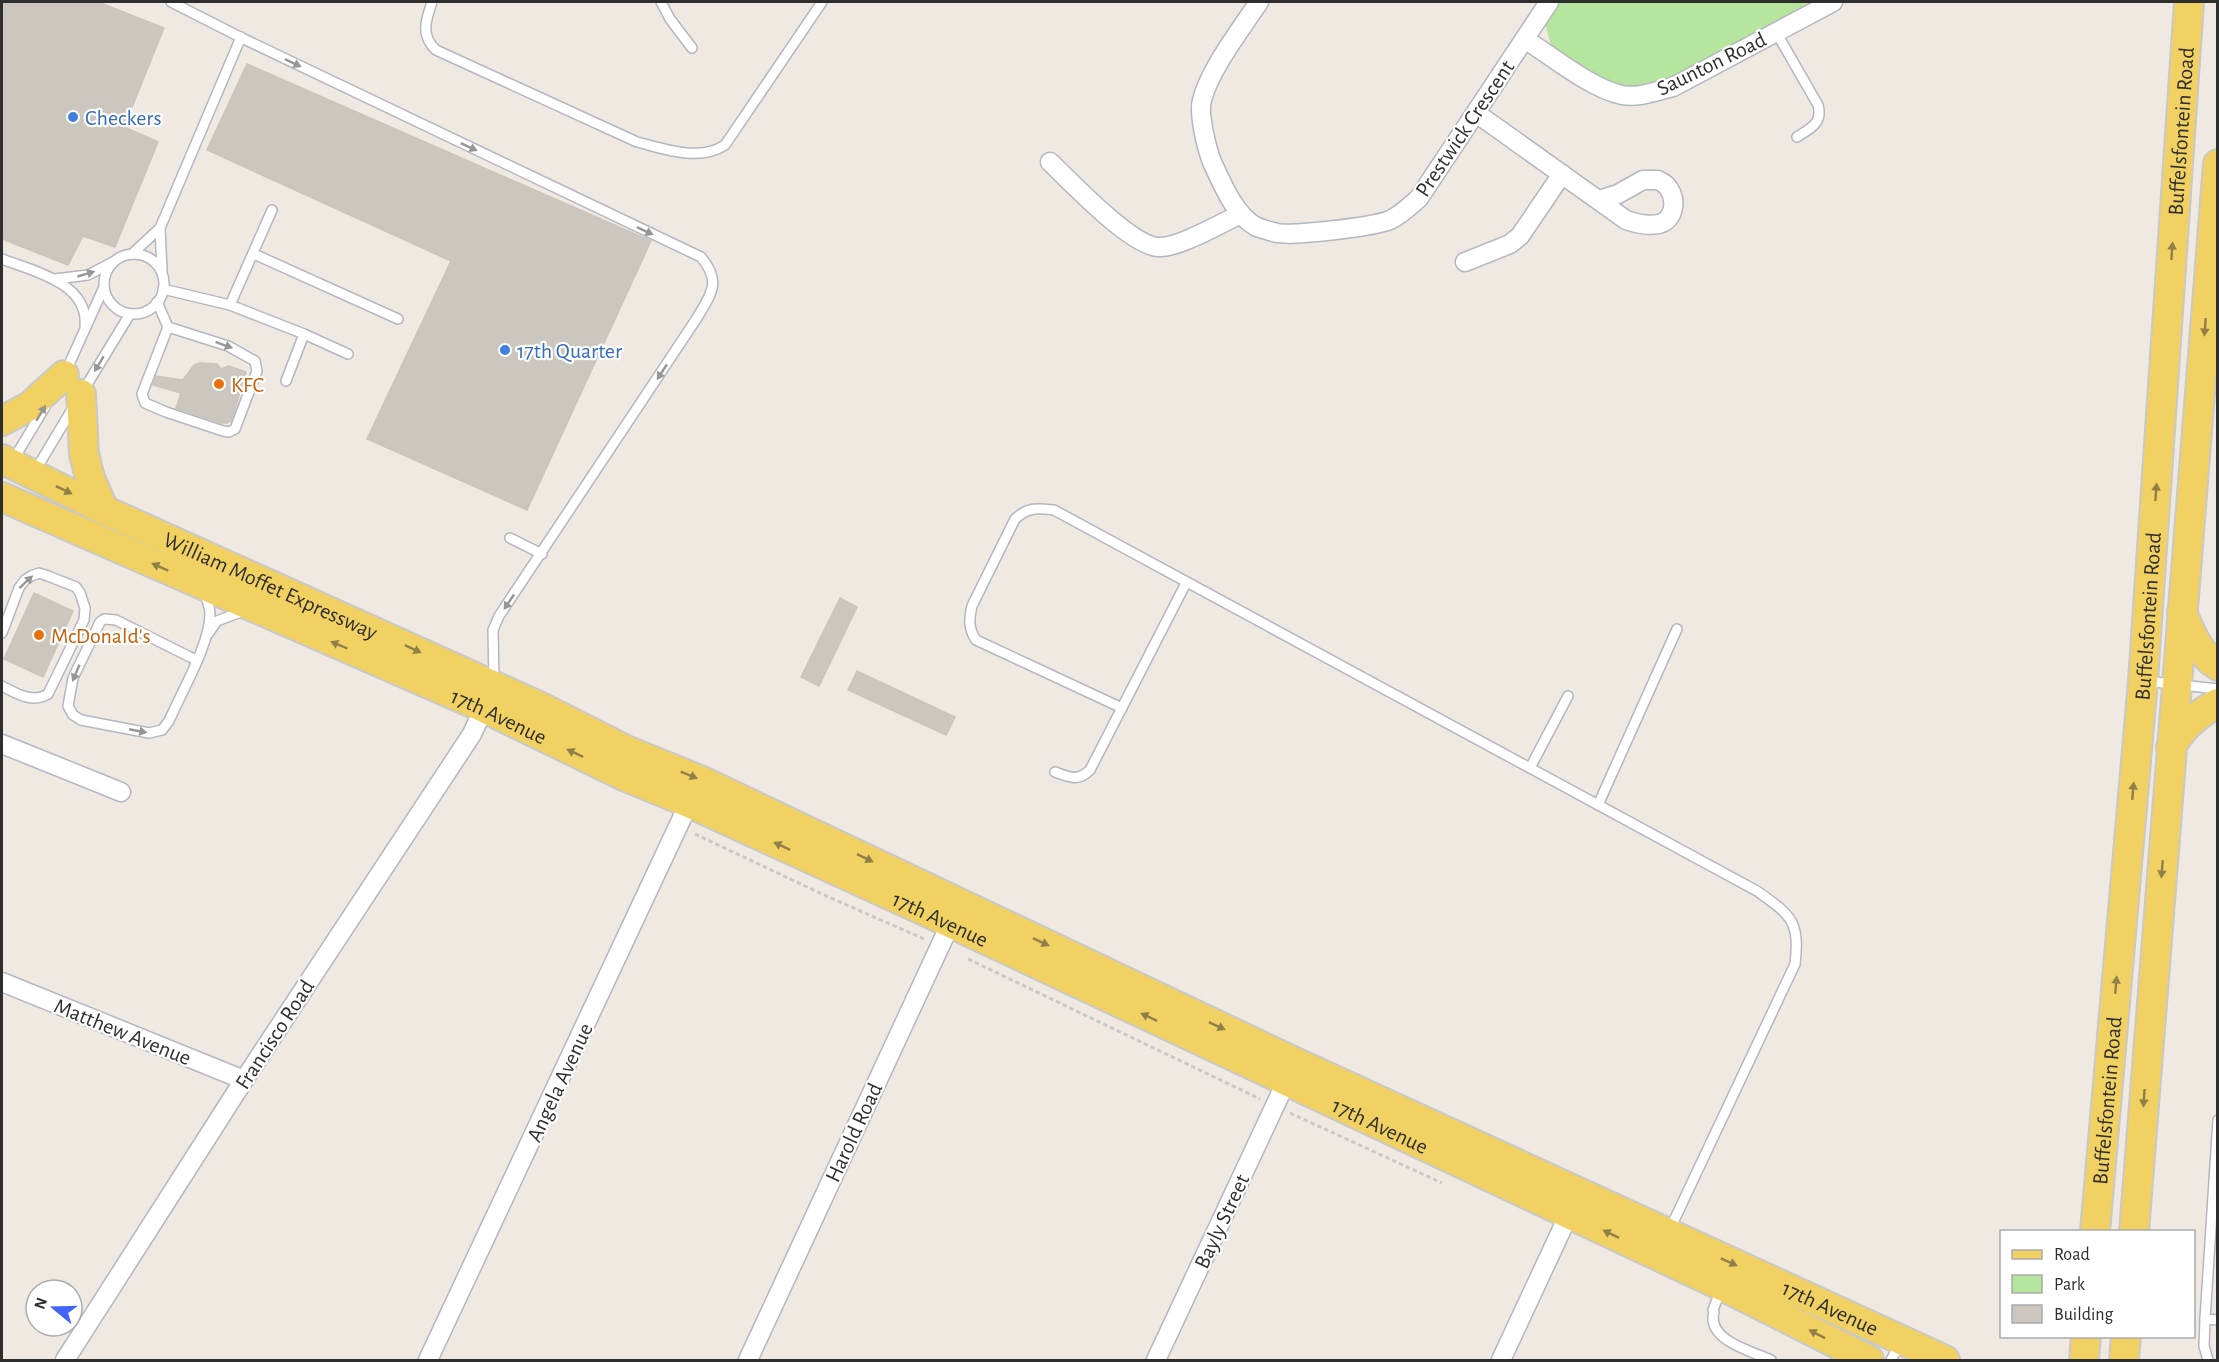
<svg xmlns="http://www.w3.org/2000/svg" width="2219" height="1362" viewBox="0 0 2219 1362" font-family="'Alegreya Sans',sans-serif">
<rect width="100%" height="100%" fill="#efe9e1"/>
<path fill="#b6e59e" d="M1558,2H1815L1663,84L1634,89L1603,81L1552,48L1545,24Z"/>
<g fill="#cbc7bf" stroke="#cbc5ba" stroke-width="1.5">
<path d="M2,2H98L164,28L124,127L158,142L115,247L83,236L68,265L2,239Z"/>
<path d="M247,64L651,241L527,510L367,439L451,261L207,150Z"/>
<path d="M200,363L217,364L221,369L229,366L246,372L235,409L231,421L227,423H221L176,408L181,393L153,385L156,376L183,380L194,365Z"/>
<path d="M34,593L73,611L43,677L4,659Z"/>
<path d="M840,598L857,607L819,686L801,677Z"/>
<path d="M857,671L955,717L946,735L848,690Z"/>
</g>
<g fill="none" stroke-linecap="round" stroke-linejoin="round">
<defs>
<g id="lane">
<path d="M171,2L246,40L701,257C722,282 711,294 697,318L499,616L493,630L494,681"/>
<path d="M432,2C426,20 420,35 436,50L637,142C665,149 699,162 725,145L822,2"/>
<path d="M661,2L670,19L692,48"/>
<path d="M1776,32L1818,105C1823,123 1811,128 1797,137"/>
<path d="M160,228L162,270"/>
<path d="M132,254L160,228L241,37"/>
<path d="M254,254L398,319"/>
<circle cx="134" cy="284" r="30"/>
<path d="M2,259C33,271 89,283 85,326"/>
<path d="M55,279L88,275L113,262"/>
<path d="M163,289L230,305L304,334L348,354"/>
<path d="M157,302L168,327L142,394L145,403L166,412L223,431L229,432L235,429L257,371L255,361L228,346L168,327"/>
<path d="M230,305L272,210"/>
<path d="M66,371L104,287"/>
<path d="M286,381L304,334"/>
<path d="M83,391L130,314"/>
<path d="M12,462L45,407"/>
<path d="M35,471L74,406"/>
<path d="M510,538L542,554"/>
<path d="M2,633L19,588L25,580L31,576L39,573L48,576L76,587L80,593L85,608L84,620L48,694C32,704 16,693 2,686"/>
<path d="M208,634L217,621L243,611"/>
<path d="M196,660L116,620L104,619L100,622L73,678L68,706L73,715L81,720L149,733L162,730L169,721C181,693 210,644 210,614C210,607 206,598 204,591"/>
<path d="M2145,681L2218,689"/>
<path d="M1122,708L976,640C968,628 969,619 972,606L1015,519C1028,507 1037,508 1054,510L1757,891C1791,915 1800,921 1795,964L1670,1229"/>
<path d="M1530,768L1568,696"/>
<path d="M1055,772C1069,777 1078,782 1090,770L1186,583"/>
<path d="M1598,805L1677,629"/>
<path d="M1721,1289L1713,1310L1714,1312C1706,1340 1751,1351 1771,1360"/>
<path d="M2205,1319L2218,1320"/>
<path d="M1891,1360L1900,1344"/>
<path d="M2208,1360L2204,1346L2205,1319L2218,1120"/>
</g>
<g id="street">
<path d="M1259,2C1241,29 1210,69 1202,100C1198,114 1207,149 1212,162C1222,183 1234,214 1255,226C1261,229 1270,231 1277,233C1294,236 1373,227 1390,220C1401,215 1410,206 1419,198L1549,2"/>
<path d="M1525,39C1551,56 1592,89 1622,95C1639,98 1656,91 1673,87L1833,2"/>
<path d="M1476,113L1626,220C1637,224 1647,226 1659,224C1674,220 1677,201 1669,189C1667,185 1662,182 1658,180H1643L1618,194L1599,200"/>
<path d="M1050,162C1071,182 1132,247 1159,247C1179,248 1221,223 1241,214"/>
<path d="M1465,262L1510,244L1520,236L1562,174"/>
<path d="M2,744L121,792"/>
<path d="M2,982L244,1080"/>
<path d="M65,1360L244,1080L472,734L484,708"/>
<path d="M428,1360L689,803"/>
<path d="M748,1360L954,916"/>
<path d="M1156,1360L1286,1082"/>
<path d="M1501,1360L1569,1214"/>
</g>
<g id="primary">
<path d="M81,394L84,454L90,478L104,510"/>
<path d="M2,421L30,406L64,375"/>
<path id="s1" d="M2,459L104,510L541,707L626,750L700,780L1297,1063L1945,1360"/>
<path id="s2" d="M2,497L484,708L624,776L689,803L931,914L1569,1214L1722,1286L1869,1360"/>
<path d="M2182,612C2190,632 2199,654 2218,666"/>
<path d="M2171,747C2182,727 2197,714 2218,703"/>
<path id="s3" d="M2095,1232L2143,681L2189,2"/>
<path d="M2134,1232L2218,164"/>
<path d="M2084,1360L2086,1336"/>
<path d="M2124,1360L2126,1336"/>
</g>
</defs>
<use href="#lane" stroke="#b4b7c1" stroke-width="12"/>
<use href="#street" stroke="#b4b7c1" stroke-width="21"/>
<use href="#primary" stroke="#c9c9c9" stroke-width="32"/>
<g stroke="#c9c9c9" stroke-width="3" stroke-dasharray="4.5 3" stroke-linecap="butt">
<path d="M695,834L822,894L924,939"/>
<path d="M968,959L1260,1099"/>
<path d="M1290,1113L1442,1183"/>
</g>
<use href="#lane" stroke="#fff" stroke-width="9"/>
<use href="#street" stroke="#fff" stroke-width="18"/>
<use href="#primary" stroke="#f2d163" stroke-width="28"/>
</g>
<defs><path id="oneway-solid" d="M-6-.8H1V-3.2L6.5 0L1 3.2V.8H-6Z" transform="scale(1.5)"/></defs>
<g fill="#969696">
<use href="#oneway-solid" transform="translate(293 63) rotate(25)"/>
<use href="#oneway-solid" transform="translate(469 147) rotate(25)"/>
<use href="#oneway-solid" transform="translate(645 231) rotate(25)"/>
<use href="#oneway-solid" transform="translate(86 274) rotate(-16)"/>
<use href="#oneway-solid" transform="translate(224 345) rotate(20)"/>
<use href="#oneway-solid" transform="translate(99 364) rotate(121)"/>
<use href="#oneway-solid" transform="translate(662 372) rotate(123)"/>
<use href="#oneway-solid" transform="translate(41 413) rotate(-59)"/>
<use href="#oneway-solid" transform="translate(26 582) rotate(-43)"/>
<use href="#oneway-solid" transform="translate(509 602) rotate(124)"/>
<use href="#oneway-solid" transform="translate(76 673) rotate(113)"/>
<use href="#oneway-solid" transform="translate(138 731) rotate(11)"/>
</g>
<g fill="#908048">
<use href="#oneway-solid" transform="translate(2172 251) rotate(-86)"/>
<use href="#oneway-solid" transform="translate(2205 327) rotate(95)"/>
<use href="#oneway-solid" transform="translate(64 490) rotate(26)"/>
<use href="#oneway-solid" transform="translate(2156 492) rotate(-86)"/>
<use href="#oneway-solid" transform="translate(160 567) rotate(-156)"/>
<use href="#oneway-solid" transform="translate(339 645) rotate(-157)"/>
<use href="#oneway-solid" transform="translate(413 649) rotate(25)"/>
<use href="#oneway-solid" transform="translate(575 753) rotate(-155)"/>
<use href="#oneway-solid" transform="translate(689 775) rotate(22)"/>
<use href="#oneway-solid" transform="translate(2133 791) rotate(-85)"/>
<use href="#oneway-solid" transform="translate(782 846) rotate(-155)"/>
<use href="#oneway-solid" transform="translate(865 858) rotate(26)"/>
<use href="#oneway-solid" transform="translate(2162 869) rotate(95)"/>
<use href="#oneway-solid" transform="translate(1041 942) rotate(25)"/>
<use href="#oneway-solid" transform="translate(2116 985) rotate(-85)"/>
<use href="#oneway-solid" transform="translate(1149 1017) rotate(-155)"/>
<use href="#oneway-solid" transform="translate(1217 1026) rotate(25)"/>
<use href="#oneway-solid" transform="translate(2144 1098) rotate(94)"/>
<use href="#oneway-solid" transform="translate(1611 1234) rotate(-154)"/>
<use href="#oneway-solid" transform="translate(1729 1262) rotate(24)"/>
<use href="#oneway-solid" transform="translate(1817 1334) rotate(-153)"/>
</g>
<g fill="#3f7fe0" stroke="#fff" stroke-width="2">
<circle cx="73" cy="117" r="6"/>
<circle cx="505" cy="350" r="6"/>
</g>
<g fill="#e8710a" stroke="#fff" stroke-width="2">
<circle cx="219" cy="384" r="6"/>
<circle cx="39" cy="635" r="6"/>
</g>
<g text-anchor="middle" stroke-width="4.5" stroke-linejoin="round" paint-order="stroke">
<g font-size="22" fill="#2e2e2e" stroke="#fff">
<text transform="translate(1711 63) rotate(-26)" y="8">Saunton Road</text>
<text transform="translate(1464 128) rotate(-56)" y="8">Prestwick Crescent</text>
<text dy="8" stroke="none"><textPath href="#s3" startOffset="1104">Buffelsfontein Road</textPath></text>
<text dy="8" stroke="none"><textPath href="#s1" startOffset="297">William Moffet Expressway</textPath></text>
<text dy="8" stroke="none"><textPath href="#s3" startOffset="618">Buffelsfontein Road</textPath></text>
<text dy="8" stroke="none"><textPath href="#s2" startOffset="543">17th Avenue</textPath></text>
<text dy="8" stroke="none"><textPath href="#s2" startOffset="1029">17th Avenue</textPath></text>
<text transform="translate(123 1031) rotate(22)" y="8">Matthew Avenue</text>
<text transform="translate(274 1034) rotate(-57)" y="8">Francisco Road</text>
<text transform="translate(559 1082) rotate(-65)" y="8">Angela Avenue</text>
<text dy="8" stroke="none"><textPath href="#s3" startOffset="132">Buffelsfontein Road</textPath></text>
<text dy="8" stroke="none"><textPath href="#s2" startOffset="1515">17th Avenue</textPath></text>
<text transform="translate(853 1132) rotate(-65)" y="8">Harold Road</text>
<text transform="translate(1221 1221) rotate(-65)" y="8">Bayly Street</text>
<text dy="8" stroke="none"><textPath href="#s1" startOffset="2016">17th Avenue</textPath></text>
</g>
<g font-size="22" fill="#366cbe" stroke="#fff" text-anchor="start">
<text x="85" y="125">Checkers</text>
<text x="517" y="358">17th Quarter</text>
</g>
<g font-size="22" fill="#c56008" stroke="#fff" text-anchor="start">
<text x="231" y="392">KFC</text>
<text x="51" y="643">McDonald's</text>
</g>
</g>
<rect width="2219" height="1362" fill="none" stroke="#2e2e2e" stroke-width="6"/>
<rect x="2000" y="1230" width="195" height="108" fill="#ffffff" stroke="#ababab" stroke-width="1.5"/>
<rect x="2012" y="1250" width="30" height="9" fill="#f2d163" stroke="#ababab" stroke-width="1.5"/>
<text x="2054" y="1260" font-size="18" fill="#2e2e2e">Road</text>
<rect x="2012" y="1275" width="30" height="18" fill="#b6e59e" stroke="#ababab" stroke-width="1.5"/>
<text x="2054" y="1290" font-size="18" fill="#2e2e2e">Park</text>
<rect x="2012" y="1305" width="30" height="18" fill="#cbc7bf" stroke="#ababab" stroke-width="1.5"/>
<text x="2054" y="1320" font-size="18" fill="#2e2e2e">Building</text>
<g transform="translate(54 1308) rotate(289)"><circle r="28" fill="#ffffff" stroke="#ababab" stroke-width="1.5"/>
<path d="M0-4.5L10 22L0 15L-10 22Z" fill="#4264fb"/>
<text y="-9" font-size="16" font-weight="bold" text-anchor="middle" fill="#2e2e2e">N</text>
</g>
</svg>
